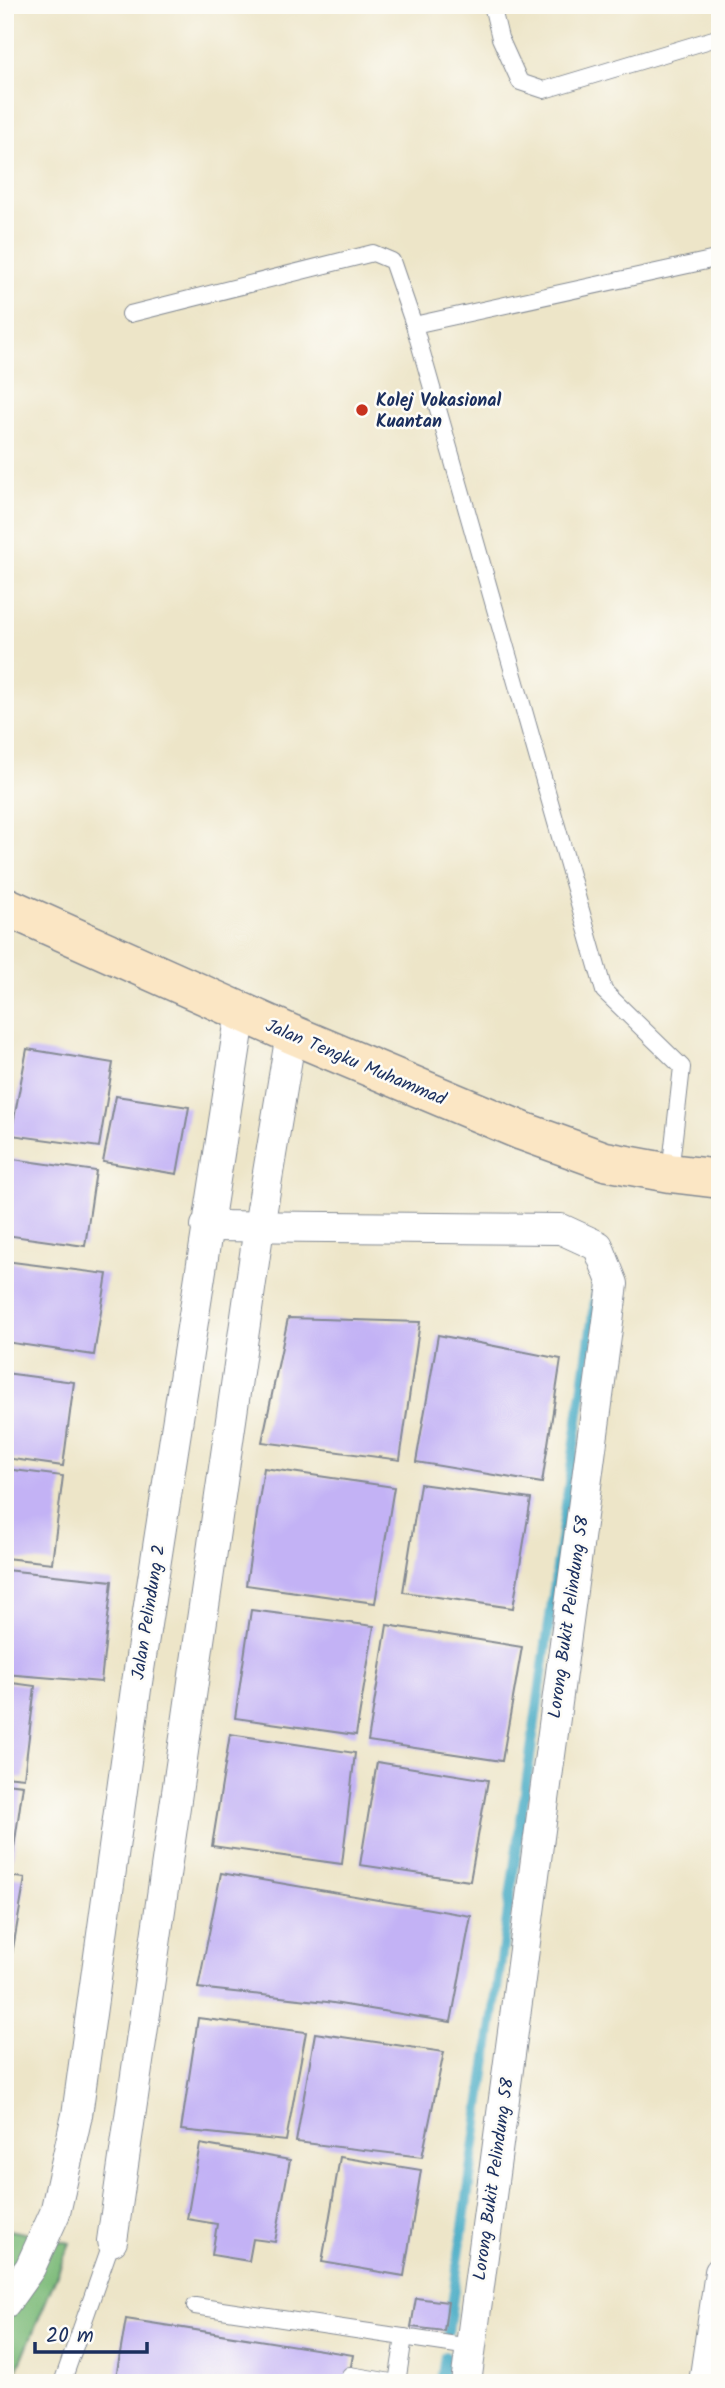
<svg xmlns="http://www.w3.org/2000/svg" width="725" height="2388" viewBox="0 0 725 2388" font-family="Kalam,sans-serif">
<rect width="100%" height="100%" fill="#fdfcf7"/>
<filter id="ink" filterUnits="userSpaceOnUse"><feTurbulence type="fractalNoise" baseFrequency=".0143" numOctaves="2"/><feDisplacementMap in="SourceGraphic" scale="14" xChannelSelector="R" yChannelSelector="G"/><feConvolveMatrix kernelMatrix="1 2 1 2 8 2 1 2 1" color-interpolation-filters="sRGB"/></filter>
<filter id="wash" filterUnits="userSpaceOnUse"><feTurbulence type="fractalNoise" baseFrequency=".00686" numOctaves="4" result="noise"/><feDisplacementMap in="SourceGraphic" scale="28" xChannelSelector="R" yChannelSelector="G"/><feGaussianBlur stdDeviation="1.57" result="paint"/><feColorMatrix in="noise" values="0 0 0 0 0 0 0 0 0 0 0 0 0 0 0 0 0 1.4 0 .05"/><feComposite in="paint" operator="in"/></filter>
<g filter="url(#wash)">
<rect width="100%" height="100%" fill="#ede5c8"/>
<path fill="#7ebb7a" stroke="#4c756c" stroke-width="2" d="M5,2229L70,2243L12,2383H5Z"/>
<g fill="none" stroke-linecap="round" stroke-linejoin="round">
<g stroke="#46abc5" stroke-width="10">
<path d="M448,2332L599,1273"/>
<path d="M441,2383L445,2356"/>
</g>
</g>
<g id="blocks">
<g fill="#c3b2f5">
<path d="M27,1049L113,1063L99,1147L11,1135Z"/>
<path d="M116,1096L189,1107L177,1174L103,1162Z"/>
<path d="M13,1159L96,1171L85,1246L5,1235V1208Z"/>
<path d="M5,1261L107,1274L94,1355L5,1342Z"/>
<path d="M288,1318L420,1322L400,1460L262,1442Z"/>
<path d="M438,1335L561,1359L542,1483L416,1462Z"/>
<path d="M5,1373L74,1382L63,1466L5,1458Z"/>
<path d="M264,1468L394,1487L375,1603L246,1585Z"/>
<path d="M5,1469L63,1476L52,1563L5,1558Z"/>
<path d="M420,1484L531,1499L513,1608L403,1592Z"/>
<path d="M5,1570L112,1581L101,1682L5,1674Z"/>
<path d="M251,1610L374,1626L356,1735L235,1718Z"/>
<path d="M387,1625L522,1647L502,1761L368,1741Z"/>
<path d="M5,1682L35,1686L24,1778L5,1776Z"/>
<path d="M230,1734L355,1753L342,1864L212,1846Z"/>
<path d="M377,1762L488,1780L470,1881L360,1865Z"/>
<path d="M5,1783L23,1785L11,1869L5,1868Z"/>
<path d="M221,1873L471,1916L451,2022L327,2002L198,1988Z"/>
<path d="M5,1876L25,1878L8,1978H5Z"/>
<path d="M198,2018L306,2032L286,2141L181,2130Z"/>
<path d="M315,2033L444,2052L422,2157L296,2142Z"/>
<path d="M200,2144L290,2160L275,2242L253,2239L249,2261L212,2255L217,2224L187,2219Z"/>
<path d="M340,2157L421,2170L404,2276L322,2262Z"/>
<path d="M416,2298L448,2302L444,2331L411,2327Z"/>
<path d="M126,2319L353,2355L348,2383H115Z"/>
</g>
</g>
</g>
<g filter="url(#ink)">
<use href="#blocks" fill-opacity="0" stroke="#848a93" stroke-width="2"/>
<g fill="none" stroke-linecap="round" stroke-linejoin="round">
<defs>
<g id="service">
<path d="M492,5L500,38L520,82L544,90L720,37"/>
<path d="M130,314L373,253L392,261L414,325L604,991L682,1067L670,1173"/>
<path d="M414,325L720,258"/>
<path d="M195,2306L470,2347"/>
<path d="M350,2375L397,2383L404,2337"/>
<path d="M62,2383L112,2241"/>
</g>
<g id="minor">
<path d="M206,1226L561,1229L598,1246L613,1284L466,2383"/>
<path d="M112,2241L259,1227L291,1034"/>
<path d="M5,2303L30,2268L55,2213L77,2115L136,1689L241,1012"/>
<path d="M704,2383L720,2272"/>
</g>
<path id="secondary" d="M5,906L291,1034L522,1131L605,1161L670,1173L720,1179"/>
</defs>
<use href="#service" stroke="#848a93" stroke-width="18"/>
<use href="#minor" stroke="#848a93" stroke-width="32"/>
<use href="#secondary" stroke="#848a93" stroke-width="41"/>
<use href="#service" stroke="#fff" stroke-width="16"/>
<use href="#minor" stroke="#fff" stroke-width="30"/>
<use href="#secondary" stroke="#fbe6c4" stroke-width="38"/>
</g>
</g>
<circle fill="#c8321e" stroke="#fdfcf7" stroke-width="2.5" cx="362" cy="410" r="7"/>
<g text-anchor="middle" stroke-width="5" stroke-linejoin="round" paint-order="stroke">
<g font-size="18" font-weight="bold" fill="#1b2f5e" stroke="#fdfcf7" text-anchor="start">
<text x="376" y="406">Kolej Vokasional<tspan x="376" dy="21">Kuantan</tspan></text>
</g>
<g font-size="18" fill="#1b2f5e" stroke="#fdfcf7">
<text transform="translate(356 1062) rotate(23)" y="6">Jalan Tengku Muhammad</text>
<text transform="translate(148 1612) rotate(-81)" y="6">Jalan Pelindung 2</text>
<text transform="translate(568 1617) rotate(-82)" y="6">Lorong Bukit Pelindung 58</text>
<text transform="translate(493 2179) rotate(-82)" y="6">Lorong Bukit Pelindung 58</text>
</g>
</g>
<rect width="725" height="2388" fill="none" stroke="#fdfcf7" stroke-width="28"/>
<path d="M35 2342v10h112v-10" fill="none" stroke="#1b2f5e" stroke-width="3.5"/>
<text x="46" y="2342" font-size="21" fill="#1b2f5e" stroke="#fdfcf7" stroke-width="5" paint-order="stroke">20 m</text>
</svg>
